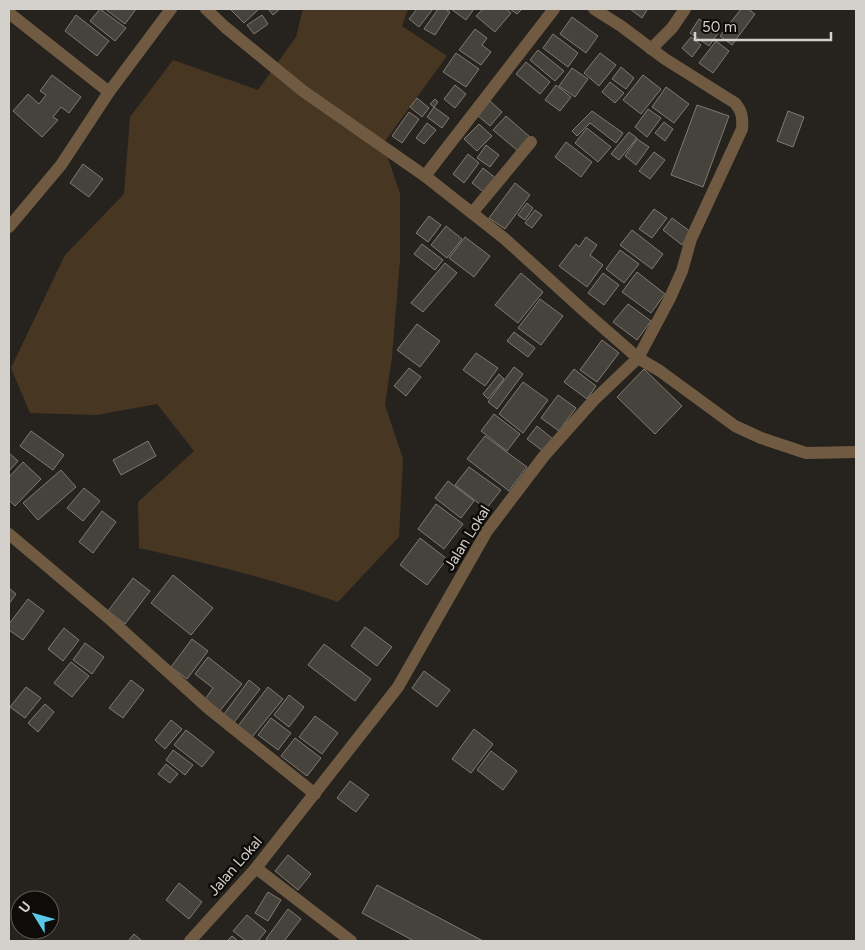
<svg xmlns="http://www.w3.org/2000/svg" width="865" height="950" viewBox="0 0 865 950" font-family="Figtree,sans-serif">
<rect width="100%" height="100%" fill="#26221d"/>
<path fill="#473622" d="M303,9H408L402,26L447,56L383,144L400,193V260L392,357L385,405L403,459L399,537L338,602C273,579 206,563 139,548L138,502L194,451L157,404L97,415L30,413L11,368L65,255L124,194L130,117L173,60L258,90L296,37Z"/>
<g fill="#46423c" stroke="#7f7a73">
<path d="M100,9L126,28L115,41L90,21Z"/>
<path d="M105,9H136L125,24Z"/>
<path d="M230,9H259L244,23Z"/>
<path d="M268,9H280L273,15Z"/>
<path d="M417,9H433L419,27L409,19Z"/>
<path d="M438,9H445L450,12L435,35L424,29Z"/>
<path d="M451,9H474L466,20Z"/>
<path d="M483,9H506L511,13L495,32L476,16Z"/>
<path d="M510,9H522L517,14Z"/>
<path d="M630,9H646L647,10L642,18Z"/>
<path d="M741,9H748L755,14L732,45L720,36Z"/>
<path d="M76,15L109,41L97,56L65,31Z"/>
<path d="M262,15L268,24L254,34L247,25Z"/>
<path d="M572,17L598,36L586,53L560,34Z"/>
<path d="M699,19L719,32L709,46L690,33Z"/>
<path d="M475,29L487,38L482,45L491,52L481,65L459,50Z"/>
<path d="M553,34L578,53L568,67L543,48Z"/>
<path d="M691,37L701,45L692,57L682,48Z"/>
<path d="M716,41L729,51L713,73L699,63Z"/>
<path d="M538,50L564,71L555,81L530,60Z"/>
<path d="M456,53L479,69L466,87L443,72Z"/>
<path d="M600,53L616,65L599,86L584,73Z"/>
<path d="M526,62L550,82L540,94L516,74Z"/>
<path d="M621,67L634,78L626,89L612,79Z"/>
<path d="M572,68L588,79L575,97L559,86Z"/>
<path d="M52,75L81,97L69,113L61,107L53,117L58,120L42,137L13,111L28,94L39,104L46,95L40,91Z"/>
<path d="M643,75L661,89L641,114L623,100Z"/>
<path d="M610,82L624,93L615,103L602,92Z"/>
<path d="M455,85L466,94L455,108L444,99Z"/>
<path d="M556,85L571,97L560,111L545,100Z"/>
<path d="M666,87L689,104L674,123L652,107Z"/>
<path d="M417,98L429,108L422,117L410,107Z"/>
<path d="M435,99L438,102L434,107L430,104Z"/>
<path d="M490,101L502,112L490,126L477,115Z"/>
<path d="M697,105L729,116L703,187L671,175Z"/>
<path d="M434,107L449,118L442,128L427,117Z"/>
<path d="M648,109L661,118L647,137L635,127Z"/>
<path d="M592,111L623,133L616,143L590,123L577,136L572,131Z"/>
<path d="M788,111L804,117L793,147L777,141Z"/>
<path d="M409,112L419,119L402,143L392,136Z"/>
<path d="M506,116L530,137L518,151L493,130Z"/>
<path d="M664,122L673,129L665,141L655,133Z"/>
<path d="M427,123L436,130L424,144L416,138Z"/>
<path d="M479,124L492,136L477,151L464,139Z"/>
<path d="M587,128L611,147L598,162L575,143Z"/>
<path d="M629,132L637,138L619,160L611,154Z"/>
<path d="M637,139L649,147L636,165L625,156Z"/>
<path d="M566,142L592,162L581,177L555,157Z"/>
<path d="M486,145L499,155L490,167L477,158Z"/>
<path d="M654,152L665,160L650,179L639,171Z"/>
<path d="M468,154L479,163L464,183L453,174Z"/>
<path d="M83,164L103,179L89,197L70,183Z"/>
<path d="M483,168L497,179L486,194L472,183Z"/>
<path d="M515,183L530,195L505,229L489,218Z"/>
<path d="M527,203L533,208L525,220L518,215Z"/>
<path d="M654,209L667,218L652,238L639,229Z"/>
<path d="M535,210L542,215L532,228L525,223Z"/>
<path d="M429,216L441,225L428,242L416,233Z"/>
<path d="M672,218L691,232L682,245L663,230Z"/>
<path d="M446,226L462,239L447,258L431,245Z"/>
<path d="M632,230L663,254L652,269L620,245Z"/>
<path d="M465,237L490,256L474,277L449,258Z"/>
<path d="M586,237L597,245L590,255L603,265L587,287L559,266L576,244L579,247Z"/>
<path d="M422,244L443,260L435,270L414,254Z"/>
<path d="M620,250L639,264L624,283L606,269Z"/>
<path d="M445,263L457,273L423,312L411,303Z"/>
<path d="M637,272L665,294L651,313L622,292Z"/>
<path d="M521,273L543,292L518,323L495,305Z"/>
<path d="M603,273L619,285L604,305L588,293Z"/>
<path d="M540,299L563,316L541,345L518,328Z"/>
<path d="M628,304L651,321L637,340L613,322Z"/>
<path d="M417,324L440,341L420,367L397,350Z"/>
<path d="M514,332L535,348L528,357L507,341Z"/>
<path d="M602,340L619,353L597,382L580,370Z"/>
<path d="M476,353L498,368L485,386L463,370Z"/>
<path d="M514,367L523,374L497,409L488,402Z"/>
<path d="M409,368L421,377L406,396L394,386Z"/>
<path d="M574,369L596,386L587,399L564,382Z"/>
<path d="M644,369L682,406L655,434L617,397Z"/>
<path d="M499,374L504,379L488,399L483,394Z"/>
<path d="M523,382L548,400L523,433L499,414Z"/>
<path d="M558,395L576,408L559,431L541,418Z"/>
<path d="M494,414L520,434L507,451L481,431Z"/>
<path d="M537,426L553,439L544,452L527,439Z"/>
<path d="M31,431L64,455L53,470L20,446Z"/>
<path d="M485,436L527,467L509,491L467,459Z"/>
<path d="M148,441L156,456L121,475L113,460Z"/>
<path d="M9,453L18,461L9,471Z"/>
<path d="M23,462L41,479L15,506L9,500V477Z"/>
<path d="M469,467L501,490L486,509L455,485Z"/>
<path d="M61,470L76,487L38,520L23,503Z"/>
<path d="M448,481L474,501L461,518L435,498Z"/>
<path d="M84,488L100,501L83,521L67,508Z"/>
<path d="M436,504L463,524L444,549L418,529Z"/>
<path d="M102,511L116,522L93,553L79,542Z"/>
<path d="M420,538L447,559L427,585L400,565Z"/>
<path d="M173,575L213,608L191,635L151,603Z"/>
<path d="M133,578L150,591L125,624L108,611Z"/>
<path d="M9,588L16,594L9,604Z"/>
<path d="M28,599L44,611L23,640L9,630V624Z"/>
<path d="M365,627L392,647L377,666L351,646Z"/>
<path d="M64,628L79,640L63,661L48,649Z"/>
<path d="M192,639L208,651L187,679L171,667Z"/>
<path d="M85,643L104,657L92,674L73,660Z"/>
<path d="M324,644L371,679L355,701L308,665Z"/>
<path d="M208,657L242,684L218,713L203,702L213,688L195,674Z"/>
<path d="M71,662L89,676L72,697L54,683Z"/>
<path d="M424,671L450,690L437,707L412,688Z"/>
<path d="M131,680L144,690L123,718L109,708Z"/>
<path d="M249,680L260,689L232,725L222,717Z"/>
<path d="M26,687L41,698L25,718L10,707Z"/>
<path d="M268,687L283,699L252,737L238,726Z"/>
<path d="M289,695L304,707L289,727L274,715Z"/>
<path d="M45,704L54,712L38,732L28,723Z"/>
<path d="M315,716L338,733L322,754L299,737Z"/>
<path d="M271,718L291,733L278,750L258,735Z"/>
<path d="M171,720L182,729L165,749L155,740Z"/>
<path d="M474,729L493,744L471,773L452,759Z"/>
<path d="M186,730L214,752L202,767L174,745Z"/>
<path d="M295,738L321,758L307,776L281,756Z"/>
<path d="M173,750L193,765L185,775L166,760Z"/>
<path d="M491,751L517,771L503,790L477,770Z"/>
<path d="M166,764L178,774L170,783L158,774Z"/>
<path d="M350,781L369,795L356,812L337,798Z"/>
<path d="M288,855L311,874L298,890L275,871Z"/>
<path d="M179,883L202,902L189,919L166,900Z"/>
<path d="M377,885L483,941H414L362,913Z"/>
<path d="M268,892L281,900L268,921L255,913Z"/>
<path d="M288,909L301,919L284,941H269L266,939Z"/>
<path d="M247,915L266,931L258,941H246L233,931Z"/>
<path d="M134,934L142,941H128Z"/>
<path d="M232,936L238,941H227Z"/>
</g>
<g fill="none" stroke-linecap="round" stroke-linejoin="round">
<g stroke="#705b42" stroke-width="12">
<path d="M206,9L225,27L303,91L425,176L505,239L583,310L638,358L660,371L735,426L761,438L806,453L856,452"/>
<path d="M9,13L109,92"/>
<path d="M651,49L672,28L685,9"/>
<path d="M425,176L554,9"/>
<path d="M472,213L531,142"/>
<path d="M9,227L61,165L109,92L171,9"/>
<path d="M9,534L112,621L208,708L315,794"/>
<path d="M256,868L351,941"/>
<path d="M190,941L256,868L398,687L487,531L544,456L593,401L638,358L669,300L682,271L691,239L742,129C743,118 742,111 735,103L665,59L621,26L594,9"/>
</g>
</g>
<g text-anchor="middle" stroke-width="5" stroke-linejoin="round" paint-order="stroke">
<g font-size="15" fill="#d4d1cd" stroke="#0e0c09">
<text transform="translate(467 538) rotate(-58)" y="5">Jalan Lokal</text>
<text transform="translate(235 866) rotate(-49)" y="5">Jalan Lokal</text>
</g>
</g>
<rect width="865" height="950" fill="none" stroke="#d4d1cd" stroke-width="20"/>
<g transform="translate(35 915) rotate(307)"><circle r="24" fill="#0e0c09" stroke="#5d5b57"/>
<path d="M0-4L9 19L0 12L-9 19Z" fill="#5ac8e6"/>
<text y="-8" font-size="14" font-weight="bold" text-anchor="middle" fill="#d4d1cd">U</text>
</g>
<path d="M695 32v8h136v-8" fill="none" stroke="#d4d1cd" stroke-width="2.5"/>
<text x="702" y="32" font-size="15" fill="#d4d1cd" stroke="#0e0c09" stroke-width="4" paint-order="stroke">50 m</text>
</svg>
